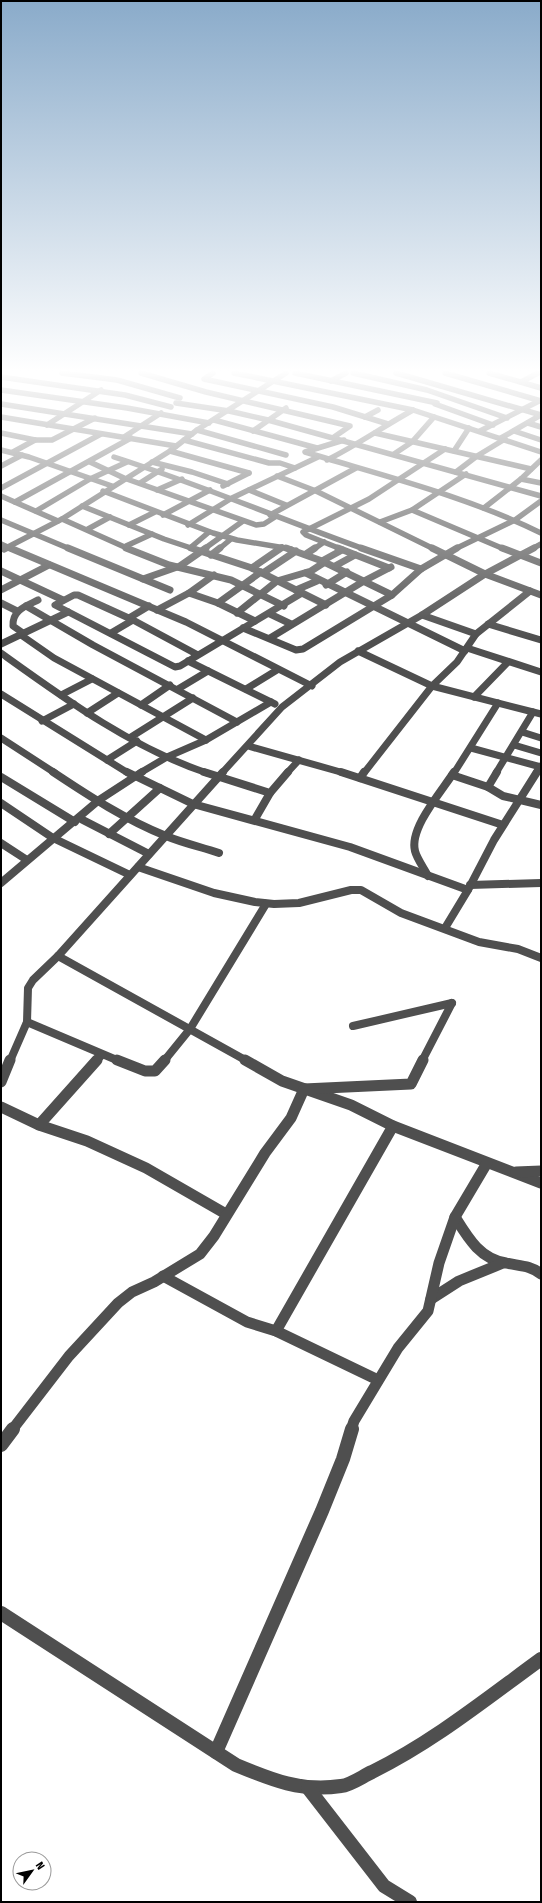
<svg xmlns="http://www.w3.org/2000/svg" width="542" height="1903" viewBox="0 0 542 1903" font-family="'Fira Sans Condensed',sans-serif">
<rect width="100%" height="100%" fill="#fff"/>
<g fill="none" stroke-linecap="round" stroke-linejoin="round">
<g stroke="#4f4f4f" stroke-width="5.5">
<path d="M62,373L117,380L180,398"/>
<path d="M141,373L206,392L350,426L334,437"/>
<path d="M213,373L204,379L333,407L388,424"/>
<path d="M234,373L413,410L541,452"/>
<path d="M295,373L437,403"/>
<path d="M353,373L427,390L507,418"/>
<path d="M396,373L541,415"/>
<path d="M445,373L541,401"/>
<path d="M489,373L541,388"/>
<path d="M1,377L125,395L171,407"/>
<path d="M331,381L346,373"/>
<path d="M521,382L538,373"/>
<path d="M1,390L127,408L209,423"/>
<path d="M176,403L229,411L268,420L541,496"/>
<path d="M1,404L192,434"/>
<path d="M435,404L493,425"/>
<path d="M1,417L176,446"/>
<path d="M365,417L378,410"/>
<path d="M214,420L317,448"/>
<path d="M528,423L541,427"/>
<path d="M47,425L101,390"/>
<path d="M197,430L286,455"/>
<path d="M253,431L286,408"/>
<path d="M480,431L539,401"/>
<path d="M514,431L541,440"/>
<path d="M1,433L35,440H52L95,418"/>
<path d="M375,433L531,469"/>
<path d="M124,437L161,413"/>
<path d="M501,438L541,415"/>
<path d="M184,440L269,463H280L295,468"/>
<path d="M344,440L305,452C384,476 466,496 541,533"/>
<path d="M1,450L29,457L112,486"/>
<path d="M170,451L249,473"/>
<path d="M454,451L469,428"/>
<path d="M13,452L35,440"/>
<path d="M394,454L412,442L434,417"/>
<path d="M114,457C199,484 280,519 364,549"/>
<path d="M327,460C357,445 384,426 413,410"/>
<path d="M90,462L124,478L256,525L264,524L275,517"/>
<path d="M152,462L192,472L228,484"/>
<path d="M1,466L22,455"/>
<path d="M456,472L477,456L505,439"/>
<path d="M277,476L316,491L434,549"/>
<path d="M521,479L541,483"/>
<path d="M140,483L162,469"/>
<path d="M223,486L249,473"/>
<path d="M1,488L101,434"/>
<path d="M157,490L182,479"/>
<path d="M249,490L286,505"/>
<path d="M103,491L213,533L237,540L291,549"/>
<path d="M1,496L58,521"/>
<path d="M15,502L131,438"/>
<path d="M82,506L164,539L194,549"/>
<path d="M484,508L521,479L541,460"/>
<path d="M412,510L504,549"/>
<path d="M36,511L90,479L127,462"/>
<path d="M163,515L210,490"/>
<path d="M270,515L356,468"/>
<path d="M62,519L129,549"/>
<path d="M1,520L70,549"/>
<path d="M380,522L412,510L466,474"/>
<path d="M129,525L155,512"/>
<path d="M188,525L232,498L318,457"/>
<path d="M88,529L110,517"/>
<path d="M1,544L12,549"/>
<path d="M126,546L152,534"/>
<path d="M190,548L209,532"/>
<path d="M4,549L62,519L170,451L197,430L286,373"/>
<path d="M204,549L243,521"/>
<path d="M219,549L231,539"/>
<path d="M279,549L282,547"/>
<path d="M314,549L324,542"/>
<path d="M341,549L306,535L303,532L369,499L445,449"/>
<path d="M455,549L515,520L541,501"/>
<path d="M532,549L541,544"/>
</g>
<g stroke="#4f4f4f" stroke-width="7">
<path d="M10,548L186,622L312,686"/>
<path d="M68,548L170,590"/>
<path d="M126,548L169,565L231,580L284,606"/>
<path d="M191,548L252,568L326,605"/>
<path d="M286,548L322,561L392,595"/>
<path d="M338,548L389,568"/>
<path d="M361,548L421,569"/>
<path d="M432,548L485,574L541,595"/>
<path d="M502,548L541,563"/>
<path d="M4,549L6,548"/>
<path d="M306,554L315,548"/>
<path d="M211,555L220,548"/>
<path d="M322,561L342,550"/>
<path d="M335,566L355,555"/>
<path d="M252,568L281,548"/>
<path d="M1,571L63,600"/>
<path d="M263,573L296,551"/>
<path d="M306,573L465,651"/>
<path d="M143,579L180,566L206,548"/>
<path d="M326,585L347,572"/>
<path d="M1,590L49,565"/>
<path d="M296,590L317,581"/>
<path d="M189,593L214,575"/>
<path d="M1,603L17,611"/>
<path d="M218,603L261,572"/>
<path d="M26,606L93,645L237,722"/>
<path d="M157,610L189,593L218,603L255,621"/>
<path d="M237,613L277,581L311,571L325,562"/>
<path d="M270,614L291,624"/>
<path d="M422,615L476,634L530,591"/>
<path d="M129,618L149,606"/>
<path d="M488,624L541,640"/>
<path d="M243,628L296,650L303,649L392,595L421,569L457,548"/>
<path d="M23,633L13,626C12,610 26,606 38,600"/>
<path d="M111,633L133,620"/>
<path d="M21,635L54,658L206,740"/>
<path d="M270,638L364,581L391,567"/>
<path d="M1,644L68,612"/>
<path d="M467,648L541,672"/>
<path d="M358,651L432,686L541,714"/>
<path d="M1,653C65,699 132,748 207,773"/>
<path d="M198,655L133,620L78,595H74L55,605L175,667L180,666L302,593"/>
<path d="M188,661L275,704"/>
<path d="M178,689L208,671"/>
<path d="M246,689L277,670"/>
<path d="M1,694L128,773"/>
<path d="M61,695L92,679"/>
<path d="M474,697L508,662"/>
<path d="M141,705L170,685"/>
<path d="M87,713L118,693"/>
<path d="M42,721L74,704"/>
<path d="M522,732L541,738"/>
<path d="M131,737L193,698"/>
<path d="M1,738L55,773"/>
<path d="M514,745L541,753"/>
<path d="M248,746L344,773"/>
<path d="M471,748L541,767"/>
<path d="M107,760L137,741"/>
<path d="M140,773L167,757L206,740L271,702"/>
<path d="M222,773L282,707L340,662L422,615L485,574L534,548"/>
<path d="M287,773L299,760"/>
<path d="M364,773L432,686L457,662L476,634"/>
<path d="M454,773L498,703"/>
<path d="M496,773L533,712"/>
<path d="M536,773L541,766"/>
</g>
<g stroke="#4f4f4f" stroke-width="8">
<path d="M53,772C89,796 126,820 166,836C183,843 201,847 219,853"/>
<path d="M127,772L193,804L350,847L468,890"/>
<path d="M204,772L270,793L288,772"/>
<path d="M341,772L503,825"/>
<path d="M452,775L488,787L503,796L541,805"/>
<path d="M1,777L75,822"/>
<path d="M360,778L364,772"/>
<path d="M488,787L497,772"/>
<path d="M1,803L53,838L130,875"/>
<path d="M79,818L149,854"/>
<path d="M255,819L270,793"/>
<path d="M109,834L160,788"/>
<path d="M1,843L27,860"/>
<path d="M138,867L214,893L255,902L274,904L299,903L351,890H361L401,913L479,942L518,949L541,958"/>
<path d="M428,876C424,868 417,859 415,851C409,828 442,791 454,772"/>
<path d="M1,883L99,800L142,772"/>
<path d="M470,885L541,883"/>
<path d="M445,928L468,890L494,840L537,772"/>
<path d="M58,956L247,1061"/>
<path d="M27,1022L119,1061"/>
<path d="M353,1026L452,1003"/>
<path d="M10,1061L27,1022L28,988L33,980L58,956L223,772"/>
<path d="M96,1061L102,1055"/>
<path d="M164,1061L190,1029L266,904"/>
<path d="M422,1061L452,1003"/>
</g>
<g stroke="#4f4f4f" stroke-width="11">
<path d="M117,1060L145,1071H155L165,1060"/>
<path d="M245,1060L282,1081L351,1105L393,1126L541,1183"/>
<path d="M1,1082L10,1060"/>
<path d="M1,1107L39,1125L87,1141L146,1168L226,1214"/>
<path d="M39,1125L97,1060"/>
<path d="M516,1172L541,1171"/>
<path d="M455,1217C468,1238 480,1259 506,1263C519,1266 530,1265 541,1274"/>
<path d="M163,1276L247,1322L276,1331L378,1380"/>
<path d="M431,1299L459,1281L503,1263"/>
<path d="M276,1331L393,1126"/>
<path d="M12,1430L69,1356L118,1303L132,1292L154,1282L200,1254L214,1236L265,1153L291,1118L304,1089L411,1084L423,1060"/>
<path d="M351,1430L354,1421L398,1348L428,1311L439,1263L455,1217L487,1163"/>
</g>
<g stroke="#4f4f4f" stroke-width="14">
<path d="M1,1445L13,1429"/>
<path d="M1,1613L236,1765C272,1780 301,1792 341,1786C351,1785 363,1776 372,1772C433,1742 486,1699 541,1659"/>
<path d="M216,1752L322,1511L343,1459L352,1429"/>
<path d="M308,1788L384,1886L410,1902"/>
</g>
</g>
<linearGradient id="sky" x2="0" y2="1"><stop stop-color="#8aabca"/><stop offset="0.58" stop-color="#fff"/><stop offset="1" stop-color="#fff" stop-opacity="0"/></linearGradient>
<rect width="542" height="639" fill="url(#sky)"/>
<rect width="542" height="1903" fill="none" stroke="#000000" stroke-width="4"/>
<g transform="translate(32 1871) rotate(57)"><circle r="19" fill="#ffffff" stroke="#999999"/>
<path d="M0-3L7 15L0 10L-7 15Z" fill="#000000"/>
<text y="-6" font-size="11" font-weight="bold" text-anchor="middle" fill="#000000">N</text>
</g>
</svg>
